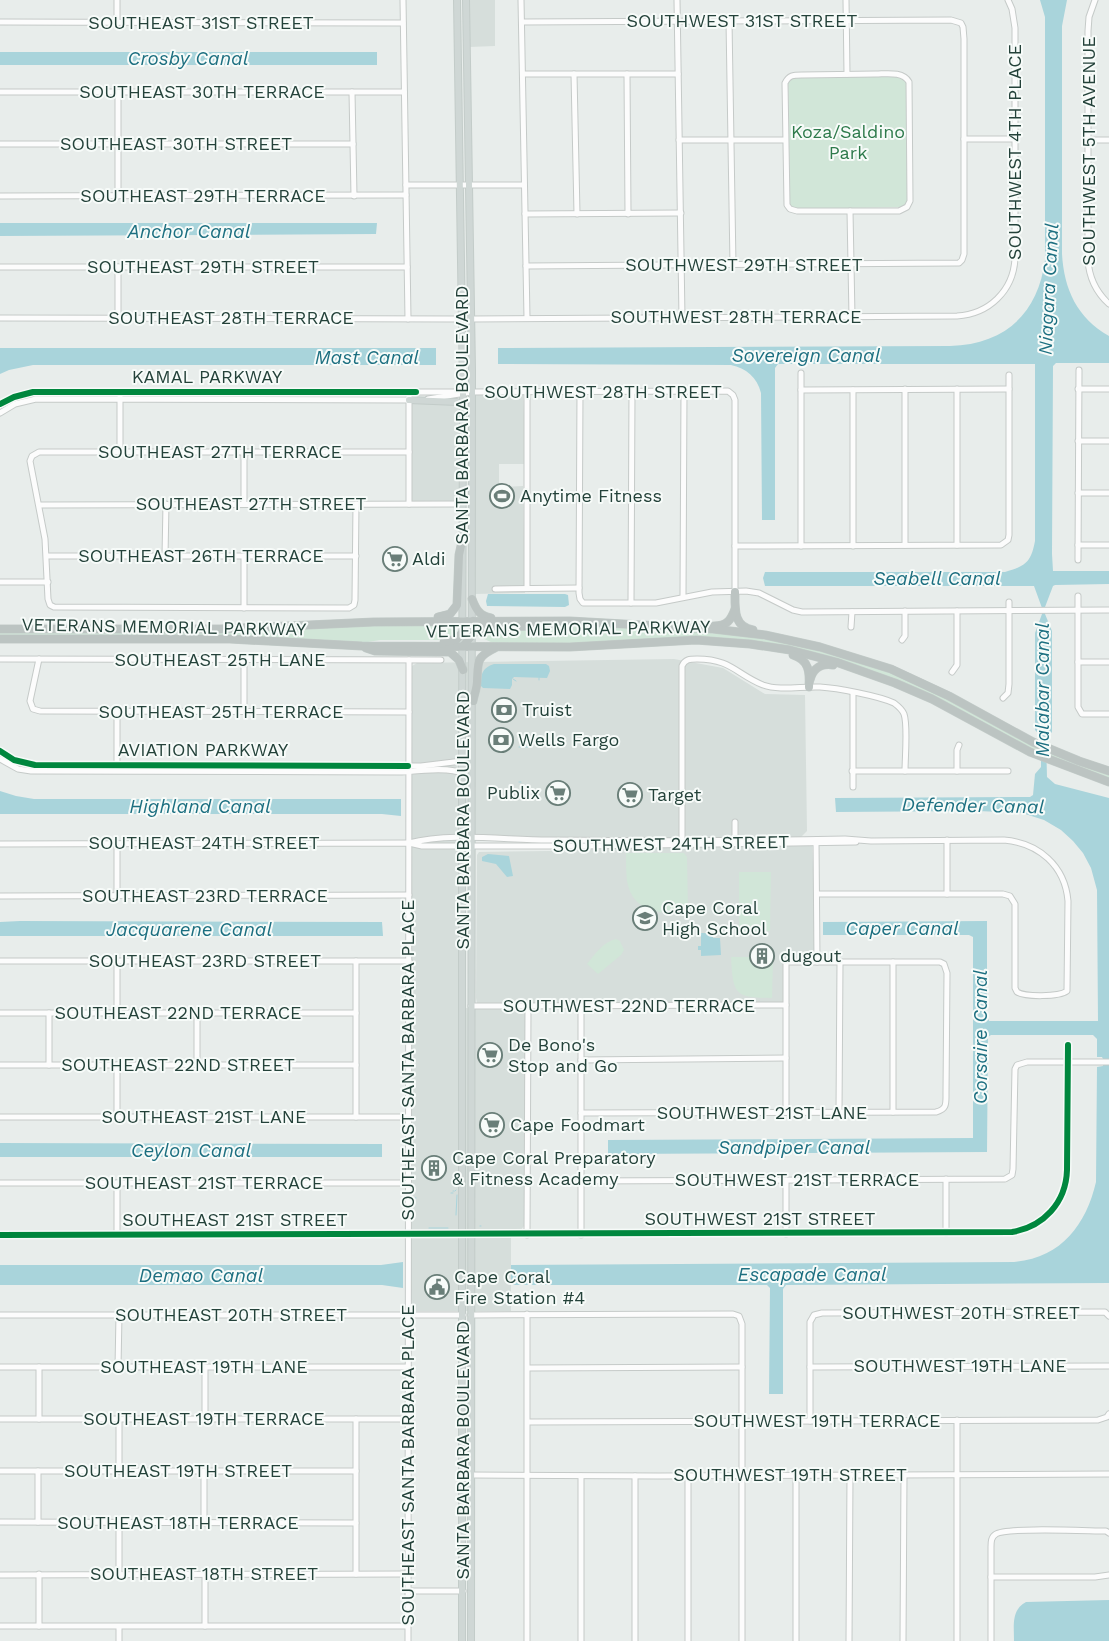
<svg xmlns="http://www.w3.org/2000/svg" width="1109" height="1641" viewBox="0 0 1109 1641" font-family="'Work Sans',sans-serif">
<rect width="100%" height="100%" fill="#e8edeb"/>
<g fill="#d6dedb">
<path d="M468,0H495V46L469,47Z"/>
<path d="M513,392L523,393L526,464H499V487L523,486L525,593L474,594V395H501Z"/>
<path d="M406,402L460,405L461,505H409Z"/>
<path d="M674,659L723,668L765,694L805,695L807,831L800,838L532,839L528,836L460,837L459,1008L523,1009L526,1011L524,1132V1159L526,1160V1203L524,1209V1226L520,1231H511V1311H414L411,1306L412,666L417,663Z"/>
<path d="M645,845L812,846L814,889V956L812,960L785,961L784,1001L782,1003H477L476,998L477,855L479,852L550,851L562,849Z"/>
</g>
<g fill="#d1e6d8">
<path d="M788,77H907V207L790,209Z"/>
<path d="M363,625H446L457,630L458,634L446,640H380L362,643L0,636V632Z"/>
<path d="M558,625H600L737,635L805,646L876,667L911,681L1088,768L1109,775V779L1040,753L901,682L835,658L748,640L709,637L580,644L493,643L480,637V632L487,629H541Z"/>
<path d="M626,853H684L687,857L688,914C662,913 633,914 627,881C626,872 626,863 626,853Z"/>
<path d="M739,872H771L770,931H739Z"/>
<path d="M616,939L620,941L624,950L621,955L598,974L587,964C595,954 603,942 616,939Z"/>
<path d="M731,957H770L773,959L772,998C734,998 733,994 731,957Z"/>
</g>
<g fill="#a9d4db">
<path d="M1040,0H1067L1062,26V254C1064,289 1077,318 1109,336V363H1056L1053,366L1052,554L1053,571H1109V584L1055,585L1053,586L1045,607V614L1052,631V732L1046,738L1047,777L1055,784L1109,798V1283L786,1285L783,1289V1394H769L770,1288L767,1285H511V1265L1014,1262C1061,1258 1086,1225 1096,1182L1097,1067L1103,1066V1059L1102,1057H1097V1039L1093,1035H991L988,1037L987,1152L608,1154V1140L973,1138V937L969,935H823V922L987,921V1015L989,1021H1098L1097,890L1091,868L1083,853L1073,841L1061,830L1044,820L1022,813L978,811L836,812L835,798L1030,797L1033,795L1035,774L1041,767V736L1035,730V633L1042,614V608L1034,586H765L763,578L765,572H1005C1026,566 1031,562 1035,541V364H778L775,368V520H762L761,393C757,377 746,368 731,365L498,364V348L950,346C1005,344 1038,314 1045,260V17Z"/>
<rect x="0" y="52" width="377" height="13"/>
<path d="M0,223H377L376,234L0,236Z"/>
<path d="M0,348H436V365H33L9,370L0,374Z"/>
<path d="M488,594H565L568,595L569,605L565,607L487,606L486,601Z"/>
<path d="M494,664H546L549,666L550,671L547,678L514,677L512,679V685L510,689L483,688L481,686C481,674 482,668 494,664Z"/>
<path d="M0,791L16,796L34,799H401V816L382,814H0Z"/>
<path d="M488,854L509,856L513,876L507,877L496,864L482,861V857Z"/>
<path d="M20,921L382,922L383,936H0V922Z"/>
<path d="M701,933H713V938H720L721,955L701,956V950H698V946H701Z"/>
<path d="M0,1143L382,1144V1157H0Z"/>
<path d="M403,1262V1288L382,1285H0V1265H381Z"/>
<path d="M1109,1600V1641H1014C1014,1626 1011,1610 1026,1602Z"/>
</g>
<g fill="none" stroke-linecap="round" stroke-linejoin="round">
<g stroke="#a9d4db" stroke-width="1">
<path d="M513,679L516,681"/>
<path d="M539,680V677"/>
<path d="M519,747H521"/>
<path d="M525,747H528"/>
<path d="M519,782H521"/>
<path d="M453,1191H454"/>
<path d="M455,1191L456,1190"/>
<path d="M451,1193H453"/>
<path d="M414,1198H416"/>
<path d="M456,1215L457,1195"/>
<path d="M480,1226H481"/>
<path d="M429,1228H448"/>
</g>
<defs>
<g id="minor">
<path d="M403,0L408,319"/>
<path d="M521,0L527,318"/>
<path d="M677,0L682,318"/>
<path d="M846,0L847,74"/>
<path d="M1095,0L1089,17L1088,31V260C1089,277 1096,292 1109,304"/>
<path d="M729,21L733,265"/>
<path d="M0,22L403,23"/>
<path d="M522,22L951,20L961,23L963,27L964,39V254L962,260L959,263L526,266"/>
<path d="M117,23V0"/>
<path d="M523,74H678"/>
<path d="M574,74L577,214"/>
<path d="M627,74L628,214"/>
<path d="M876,74C886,74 903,71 909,82L910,201L907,207L899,211H797L790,209L787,205L785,83C789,75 793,75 802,75Z"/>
<path d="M0,92H404"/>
<path d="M352,92L354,196"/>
<path d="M964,139H1015"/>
<path d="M679,140H785"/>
<path d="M1088,140H1109"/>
<path d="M0,144H353"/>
<path d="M406,185H524"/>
<path d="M0,196L406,195"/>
<path d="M118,196V92"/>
<path d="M850,211L852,317"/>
<path d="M525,214L681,213"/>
<path d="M0,267H407"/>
<path d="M118,267V318"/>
<path d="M0,318L462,319"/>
<path d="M471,319L957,316C989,314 1013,291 1015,259V28L1012,9L1008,0"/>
<path d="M1078,389H1109"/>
<path d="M801,390L1009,389"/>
<path d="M853,390V546"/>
<path d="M580,391L579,593L580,599L583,603H656L712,592L746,591L759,593L793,610L802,612L1109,610"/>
<path d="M120,397V452"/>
<path d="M428,399L472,392L728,391L733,395L735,400V592"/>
<path d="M0,404L14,397L33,392H460"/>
<path d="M0,413L15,404L36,399L412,400"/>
<path d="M1078,441H1109"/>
<path d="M244,452V504"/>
<path d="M1078,493H1109"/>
<path d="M356,504L355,600L354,605L349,608L54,607L50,605L48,599L45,539L30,461L32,456L39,452H409"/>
<path d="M409,504V392"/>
<path d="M40,505L463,504"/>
<path d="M905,545V389"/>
<path d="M957,545V389"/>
<path d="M1078,545H1109"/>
<path d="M735,546L1001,545L1008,540L1009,535V375"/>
<path d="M801,546V373"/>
<path d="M47,556H356"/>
<path d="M165,556L166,504"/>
<path d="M244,556V608"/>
<path d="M1078,560L1079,370"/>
<path d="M0,582H48"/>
<path d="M527,588V391"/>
<path d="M495,589L579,588"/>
<path d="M1078,596V707L1082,714H1109"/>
<path d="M683,597L684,390"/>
<path d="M631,603L632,391"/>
<path d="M851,627L852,612"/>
<path d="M902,640L905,636V611"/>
<path d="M0,659L441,660"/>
<path d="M39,659L30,701L33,709L40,711L409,712"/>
<path d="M1078,662H1109"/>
<path d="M952,672L957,665V611"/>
<path d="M1003,698L1008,693L1009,684V602"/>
<path d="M244,711V660"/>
<path d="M0,751L14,760L35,765L421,766L462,761"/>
<path d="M0,759L18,769L31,771L402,772C415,771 452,766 462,774"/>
<path d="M117,768V712"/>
<path d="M852,771H1008"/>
<path d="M957,771V750L959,745"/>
<path d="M853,787V693"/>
<path d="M816,840L817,962"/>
<path d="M947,840V894"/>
<path d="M682,841V666C685,659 690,659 697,659C731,659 736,674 763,685C780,691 802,686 820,687C837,688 879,696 894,703C898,706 902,709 904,714C908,725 905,758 905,771"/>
<path d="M409,843C451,832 505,840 549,840C647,841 746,841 845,839L871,841L1004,840C1039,843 1065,866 1068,901L1067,991C1059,997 1025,997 1017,992L1015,988V904L1010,896L1003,894H817"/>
<path d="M735,843V822"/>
<path d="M0,844L409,843L422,846H583L856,842"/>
<path d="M117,844V896"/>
<path d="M0,896L409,895"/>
<path d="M0,961H409"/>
<path d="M471,1006L786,1005"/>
<path d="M0,1013H356"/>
<path d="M117,1013V961"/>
<path d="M197,1013V1065"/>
<path d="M581,1060L786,1058"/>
<path d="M0,1065H356"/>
<path d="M49,1065V1013"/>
<path d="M117,1065V1117"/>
<path d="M839,1112L840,962"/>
<path d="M893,1112V962"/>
<path d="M581,1113L936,1112C947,1109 946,1104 946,1093L947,973L944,964L940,962H786V1112"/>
<path d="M0,1117H408"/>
<path d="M356,1117V961"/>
<path d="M581,1181L1005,1179L1012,1175L1013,1169L1015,1069L1017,1065L1027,1062H1109"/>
<path d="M0,1183H408"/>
<path d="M946,1233V1179"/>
<path d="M786,1234V1180"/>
<path d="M0,1235L1012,1232C1043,1227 1066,1203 1067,1170L1068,1045"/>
<path d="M117,1235V1183"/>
<path d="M527,1235L528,1006"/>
<path d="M581,1235V1006"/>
<path d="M0,1315H463"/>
<path d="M471,1315L733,1314L739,1316L742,1324V1641"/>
<path d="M0,1367H408"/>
<path d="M39,1367V1419"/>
<path d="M118,1367L119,1315"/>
<path d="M810,1367L1109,1366"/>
<path d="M528,1368L742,1367"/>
<path d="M0,1419H408"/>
<path d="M119,1419V1471"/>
<path d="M205,1419V1367"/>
<path d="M810,1421V1322L814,1315L822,1313L1105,1312L1109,1316"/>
<path d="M528,1422L1098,1420L1107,1417L1109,1414"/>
<path d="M0,1471H356"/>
<path d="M38,1471V1522"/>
<path d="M471,1475L659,1476L1109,1474"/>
<path d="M688,1476V1641"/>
<path d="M0,1522L356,1523"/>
<path d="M204,1523V1471"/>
<path d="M119,1574V1522"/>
<path d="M356,1574V1419"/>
<path d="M0,1575L408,1574"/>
<path d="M991,1577H1095L1109,1575"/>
<path d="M408,1591H463"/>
<path d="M0,1626H407"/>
<path d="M39,1626V1574"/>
<path d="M205,1626V1575"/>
<path d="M119,1641V1627"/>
<path d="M408,1641L409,660"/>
<path d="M527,1641V1314"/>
<path d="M581,1641V1476"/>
<path d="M635,1641V1476"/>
<path d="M796,1641V1475"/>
<path d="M849,1641L850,1475"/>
<path d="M903,1641L904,1475"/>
<path d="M957,1641V1420"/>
<path d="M991,1641V1547C991,1542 991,1537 996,1534C1006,1527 1089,1531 1106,1531L1109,1533"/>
</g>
<g id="major">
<path d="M457,0L463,392L462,761V1641"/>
<path d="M466,0L472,371L471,1641"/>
<path d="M409,400L457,402L463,405"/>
</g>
<g id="highway">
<path d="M735,592C735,608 733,627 753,630"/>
<path d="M472,599C476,610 480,616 491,618"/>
<path d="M438,617L450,614L457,605L459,555L463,537"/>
<path d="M714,626C727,626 731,620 735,609"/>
<path d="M0,629H220L374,622L570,621L713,629L765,635L820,647L891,669L949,696L1033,742L1079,761L1109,771"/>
<path d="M0,639H230L362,646L570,647L696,640L750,644L790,650L836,662L895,683L932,699L1030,752L1109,782"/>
<path d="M444,642L457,639L473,621"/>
<path d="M463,646L475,632L484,627L541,626L550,624"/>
<path d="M366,648L375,651L450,652L459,660L463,670"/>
<path d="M793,655C809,660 810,672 809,687"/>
<path d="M810,680C813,668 821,663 833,665"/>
<path d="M473,701C474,695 477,688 477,681C478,662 476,657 495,648"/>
</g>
</defs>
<use href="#minor" stroke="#c5cac8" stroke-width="7"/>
<use href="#major" stroke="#c3ccc9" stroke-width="8"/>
<use href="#highway" stroke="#c3ccc9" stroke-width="9"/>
<use href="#minor" stroke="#fcfcfc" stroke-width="5"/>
<use href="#major" stroke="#cfd7d5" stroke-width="6"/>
<use href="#highway" stroke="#bcc4c2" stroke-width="8"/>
<defs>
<g id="cycleway">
<path d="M0,404L14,397L33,392H416"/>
<path d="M0,751L14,760L35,765L408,766"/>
<path d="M0,1235L1012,1232C1043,1227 1066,1203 1067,1170L1068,1045"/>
</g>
</defs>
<use href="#cycleway" stroke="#f7fbf9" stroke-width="9"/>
<use href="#cycleway" stroke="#00873e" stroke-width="6"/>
</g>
<defs>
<symbol id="stadium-ring" viewBox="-11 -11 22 22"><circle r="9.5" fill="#f7fbf9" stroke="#697e78" stroke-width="1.5"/><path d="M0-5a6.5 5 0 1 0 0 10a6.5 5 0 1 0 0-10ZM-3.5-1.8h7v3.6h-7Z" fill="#697e78"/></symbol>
<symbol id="supermarket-ring" viewBox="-11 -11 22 22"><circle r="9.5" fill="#f7fbf9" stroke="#697e78" stroke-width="1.5"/><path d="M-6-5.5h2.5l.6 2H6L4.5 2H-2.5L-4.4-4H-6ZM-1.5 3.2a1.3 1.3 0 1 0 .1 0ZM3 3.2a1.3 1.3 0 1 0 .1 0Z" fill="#697e78"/></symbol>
<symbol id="bank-ring" viewBox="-11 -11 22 22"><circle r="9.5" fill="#f7fbf9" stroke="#697e78" stroke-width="1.5"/><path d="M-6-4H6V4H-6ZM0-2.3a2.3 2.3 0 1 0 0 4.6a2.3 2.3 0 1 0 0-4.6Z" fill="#697e78"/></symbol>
<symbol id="school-ring" viewBox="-11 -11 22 22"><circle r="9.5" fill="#f7fbf9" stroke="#697e78" stroke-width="1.5"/><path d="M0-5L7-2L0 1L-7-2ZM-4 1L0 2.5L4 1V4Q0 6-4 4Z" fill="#697e78"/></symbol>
<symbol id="building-ring" viewBox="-11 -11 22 22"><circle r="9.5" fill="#f7fbf9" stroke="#697e78" stroke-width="1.5"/><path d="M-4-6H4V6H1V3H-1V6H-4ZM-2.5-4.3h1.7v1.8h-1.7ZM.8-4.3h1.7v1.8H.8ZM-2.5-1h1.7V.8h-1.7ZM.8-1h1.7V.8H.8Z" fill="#697e78"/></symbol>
<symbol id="civic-ring" viewBox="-11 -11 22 22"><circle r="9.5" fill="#f7fbf9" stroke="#697e78" stroke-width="1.5"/><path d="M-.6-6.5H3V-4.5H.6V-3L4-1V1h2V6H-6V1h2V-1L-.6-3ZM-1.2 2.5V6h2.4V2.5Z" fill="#697e78"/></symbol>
</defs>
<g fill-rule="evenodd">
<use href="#stadium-ring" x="488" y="482" width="28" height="28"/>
<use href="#supermarket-ring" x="381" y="545" width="28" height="28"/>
<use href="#bank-ring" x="490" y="696" width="28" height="28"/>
<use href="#bank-ring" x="487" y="726" width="28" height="28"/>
<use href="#supermarket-ring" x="544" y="779" width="28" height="28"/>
<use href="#supermarket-ring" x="616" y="781" width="28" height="28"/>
<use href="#school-ring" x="631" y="904" width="28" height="28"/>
<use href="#building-ring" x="748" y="942" width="28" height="28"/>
<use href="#supermarket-ring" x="476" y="1041" width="28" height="28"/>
<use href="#supermarket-ring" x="478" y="1111" width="28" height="28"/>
<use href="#building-ring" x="420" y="1154" width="28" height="28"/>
<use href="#civic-ring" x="423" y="1273" width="28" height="28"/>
</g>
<g text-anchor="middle" stroke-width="4" stroke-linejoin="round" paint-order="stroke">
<g font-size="18" fill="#24423a" stroke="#f7fbf9">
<text x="742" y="27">SOUTHWEST 31ST STREET</text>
<text x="201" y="29">SOUTHEAST 31ST STREET</text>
<text x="202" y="98">SOUTHEAST 30TH TERRACE</text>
<text x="176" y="150">SOUTHEAST 30TH STREET</text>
<text transform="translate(1089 151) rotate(-90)" y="6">SOUTHWEST 5TH AVENUE</text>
<text transform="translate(1015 152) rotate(-90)" y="6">SOUTHWEST 4TH PLACE</text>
<text x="203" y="202">SOUTHEAST 29TH TERRACE</text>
<text x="744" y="271">SOUTHWEST 29TH STREET</text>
<text x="203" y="273">SOUTHEAST 29TH STREET</text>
<text x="736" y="323">SOUTHWEST 28TH TERRACE</text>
<text x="231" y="324">SOUTHEAST 28TH TERRACE</text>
<text x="207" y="383">KAMAL PARKWAY</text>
<text x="603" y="398">SOUTHWEST 28TH STREET</text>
<text transform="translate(462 415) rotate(-90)" y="6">SANTA BARBARA BOULEVARD</text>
<text x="220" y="458">SOUTHEAST 27TH TERRACE</text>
<text x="251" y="510">SOUTHEAST 27TH STREET</text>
<text x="201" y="562">SOUTHEAST 26TH TERRACE</text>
<text transform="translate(164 627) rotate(1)" y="6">VETERANS MEMORIAL PARKWAY</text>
<text transform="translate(568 629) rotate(-1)" y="6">VETERANS MEMORIAL PARKWAY</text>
<text x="220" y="666">SOUTHEAST 25TH LANE</text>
<text x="221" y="718">SOUTHEAST 25TH TERRACE</text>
<text x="203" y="756">AVIATION PARKWAY</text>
<text transform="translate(463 820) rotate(-90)" y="6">SANTA BARBARA BOULEVARD</text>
<text x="204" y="849">SOUTHEAST 24TH STREET</text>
<text transform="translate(671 844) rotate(-1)" y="6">SOUTHWEST 24TH STREET</text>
<text x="205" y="902">SOUTHEAST 23RD TERRACE</text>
<text x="205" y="967">SOUTHEAST 23RD STREET</text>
<text x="629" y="1012">SOUTHWEST 22ND TERRACE</text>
<text x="178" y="1019">SOUTHEAST 22ND TERRACE</text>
<text transform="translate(408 1060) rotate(-90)" y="6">SOUTHEAST SANTA BARBARA PLACE</text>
<text x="178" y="1071">SOUTHEAST 22ND STREET</text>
<text x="762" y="1119">SOUTHWEST 21ST LANE</text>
<text x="204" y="1123">SOUTHEAST 21ST LANE</text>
<text x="797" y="1186">SOUTHWEST 21ST TERRACE</text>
<text x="204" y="1189">SOUTHEAST 21ST TERRACE</text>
<text x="760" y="1225">SOUTHWEST 21ST STREET</text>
<text x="235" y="1226">SOUTHEAST 21ST STREET</text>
<text x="961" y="1319">SOUTHWEST 20TH STREET</text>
<text x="231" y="1321">SOUTHEAST 20TH STREET</text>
<text x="960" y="1372">SOUTHWEST 19TH LANE</text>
<text x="204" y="1373">SOUTHEAST 19TH LANE</text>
<text x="204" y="1425">SOUTHEAST 19TH TERRACE</text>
<text x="817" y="1427">SOUTHWEST 19TH TERRACE</text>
<text transform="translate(463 1450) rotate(-90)" y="6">SANTA BARBARA BOULEVARD</text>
<text transform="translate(408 1465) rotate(-90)" y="6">SOUTHEAST SANTA BARBARA PLACE</text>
<text x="178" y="1477">SOUTHEAST 19TH STREET</text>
<text x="790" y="1481">SOUTHWEST 19TH STREET</text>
<text x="178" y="1529">SOUTHEAST 18TH TERRACE</text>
<text x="204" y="1580">SOUTHEAST 18TH STREET</text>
</g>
<g font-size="18" fill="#2d7a4b" stroke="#f7fbf9">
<text x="848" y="138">Koza/Saldino<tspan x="848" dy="21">Park</tspan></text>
</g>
<g font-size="18" fill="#24423a" stroke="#f7fbf9" text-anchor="start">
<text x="520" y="502">Anytime Fitness</text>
<text x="412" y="565">Aldi</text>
<text x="522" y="716">Truist</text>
<text x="518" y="746">Wells Fargo</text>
<text x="540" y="799" text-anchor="end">Publix</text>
<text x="648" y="801">Target</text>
<text x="662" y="914">Cape Coral<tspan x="662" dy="21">High School</tspan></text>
<text x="780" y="962">dugout</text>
<text x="508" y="1051">De Bono's<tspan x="508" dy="21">Stop and Go</tspan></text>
<text x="510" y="1131">Cape Foodmart</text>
<text x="452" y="1164">Cape Coral Preparatory<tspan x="452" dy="21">&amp; Fitness Academy</tspan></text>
<text x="454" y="1283">Cape Coral<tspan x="454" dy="21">Fire Station #4</tspan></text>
</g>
<g font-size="19" font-style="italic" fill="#1c6f80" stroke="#f7fbf9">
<text x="188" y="65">Crosby Canal</text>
<text x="189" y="238">Anchor Canal</text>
<text transform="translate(1048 289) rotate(-87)" y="7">Niagara Canal</text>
<text x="806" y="362">Sovereign Canal</text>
<text x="367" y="364">Mast Canal</text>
<text x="937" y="585">Seabell Canal</text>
<text transform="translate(1042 690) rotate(-90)" y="7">Malabar Canal</text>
<text transform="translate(973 805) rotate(1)" y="7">Defender Canal</text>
<text x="200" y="813">Highland Canal</text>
<text x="902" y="935">Caper Canal</text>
<text x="189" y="936">Jacquarene Canal</text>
<text transform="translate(980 1037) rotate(-90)" y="7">Corsaire Canal</text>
<text x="794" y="1154">Sandpiper Canal</text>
<text x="191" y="1157">Ceylon Canal</text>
<text x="812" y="1281">Escapade Canal</text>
<text x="201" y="1282">Demao Canal</text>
</g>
</g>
</svg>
